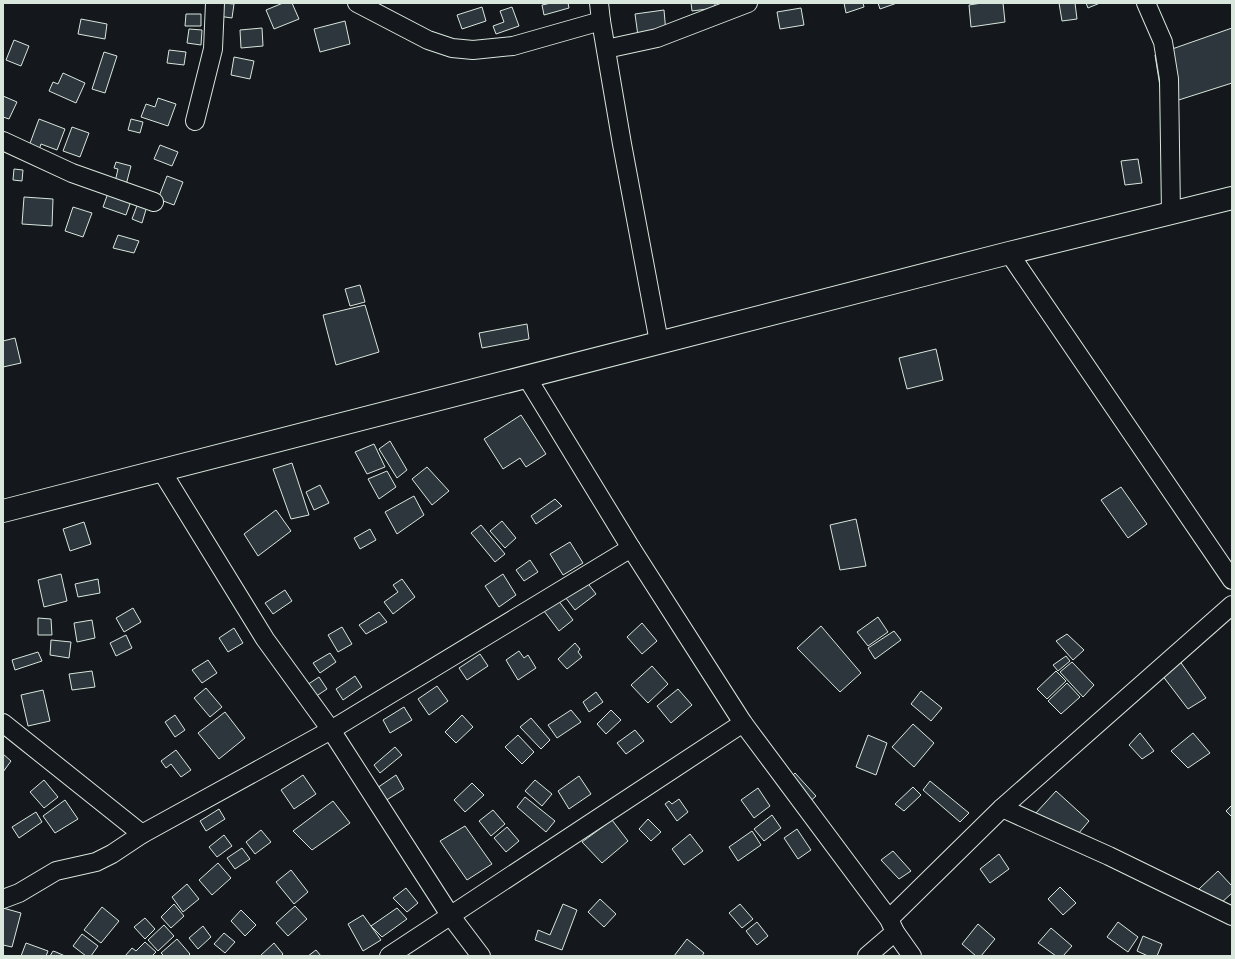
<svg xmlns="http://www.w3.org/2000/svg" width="1235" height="959" viewBox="0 0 1235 959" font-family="Signika,sans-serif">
<rect width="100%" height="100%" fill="#14181c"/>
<g fill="#2c363c" stroke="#d8e6dc">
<path d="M223,3L234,4L232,18L218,16Z"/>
<path d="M283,3H292L299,19L274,29L266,10Z"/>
<path d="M551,3H568L569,8L544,15L542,5Z"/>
<path d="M691,3H715V8L692,11Z"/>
<path d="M844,3H863L864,7L846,13Z"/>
<path d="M878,3H897L880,9Z"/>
<path d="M982,3H1003L1005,22L971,27L969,5Z"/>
<path d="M1059,3H1075L1077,19L1062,21Z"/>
<path d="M1086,3H1100L1088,8Z"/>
<path d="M482,7L486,21L462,29L457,15Z"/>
<path d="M512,7L519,26L496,34L493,26L504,22L500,11Z"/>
<path d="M801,8L804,25L780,29L777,12Z"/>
<path d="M664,10L666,33L638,36L635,14Z"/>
<path d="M186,14H201V26H185Z"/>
<path d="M81,19L107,24L105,39L78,34Z"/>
<path d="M345,21L350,44L320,52L314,29Z"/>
<path d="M262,28L263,46L241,48L240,30Z"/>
<path d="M1232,28V83L1163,105L1155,55Z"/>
<path d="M189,29L202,30L201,45L187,43Z"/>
<path d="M14,40L29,46L21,66L6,60Z"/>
<path d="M169,50L186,52L184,65L167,63Z"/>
<path d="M104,52L117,56L105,93L92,89Z"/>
<path d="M234,57L254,61L250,79L231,75Z"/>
<path d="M63,73L85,83L76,103L49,91L53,82L58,84Z"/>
<path d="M3,96L17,102L9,119L3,117Z"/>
<path d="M158,98L176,104L168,126L141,117L146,104L155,107Z"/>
<path d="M39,119L65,129L57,150L41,144L39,150L29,146Z"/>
<path d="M131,119L143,122L140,133L128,130Z"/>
<path d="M72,127L89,133L80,157L63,151Z"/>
<path d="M160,145L178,152L172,166L154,159Z"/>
<path d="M1138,159L1142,183L1125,185L1121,161Z"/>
<path d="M116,162L131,166L126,185L115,182L118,169L114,168Z"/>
<path d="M14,169L23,170L22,181L13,180Z"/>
<path d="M167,176L183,182L174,205L158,199Z"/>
<path d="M108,193L131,201L126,215L103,207Z"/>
<path d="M24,197L53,199L52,226L22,224Z"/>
<path d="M138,203L147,206L142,223L132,219Z"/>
<path d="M73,207L92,213L83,237L65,231Z"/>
<path d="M118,235L139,241L134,253L113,248Z"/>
<path d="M360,285L365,302L350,306L345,289Z"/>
<path d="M365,305L379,352L336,365L323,315Z"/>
<path d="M527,324L529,339L482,348L479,333Z"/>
<path d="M15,338L21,363L3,367V341Z"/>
<path d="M936,349L943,380L907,389L899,358Z"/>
<path d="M521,415L546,454L526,467L520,458L503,469L484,439Z"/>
<path d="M390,441L407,470L397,478L379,449Z"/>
<path d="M374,444L385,467L367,474L355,452Z"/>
<path d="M292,463L309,515L291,519L273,469Z"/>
<path d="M427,467L449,491L432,505L412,479Z"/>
<path d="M387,471L396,487L379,499L368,479Z"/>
<path d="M320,485L329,503L314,510L306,492Z"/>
<path d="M1121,487L1147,524L1128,538L1101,500Z"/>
<path d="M414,496L424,515L397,534L385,512Z"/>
<path d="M555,499L562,506L536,524L531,516Z"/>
<path d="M276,510L291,531L258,556L244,534Z"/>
<path d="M856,519L866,566L840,570L830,525Z"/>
<path d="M502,521L516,538L505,548L490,531Z"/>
<path d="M84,522L91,544L70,551L63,529Z"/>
<path d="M481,525L505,554L495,562L471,533Z"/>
<path d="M370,529L376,540L360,549L354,538Z"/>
<path d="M570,542L583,563L563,575L550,554Z"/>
<path d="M530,560L538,572L524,581L516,570Z"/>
<path d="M61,574L67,601L44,607L38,580Z"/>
<path d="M503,574L516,595L499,607L485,586Z"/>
<path d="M98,579L100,593L78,597L75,584Z"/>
<path d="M402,579L415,597L393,614L384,602L398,592L393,585Z"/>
<path d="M586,581L596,594L575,610L562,593Z"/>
<path d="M285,590L292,601L273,614L265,603Z"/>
<path d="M558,600L573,620L559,631L544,611Z"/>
<path d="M133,608L141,622L124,632L116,618Z"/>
<path d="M379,612L387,622L366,634L359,625Z"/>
<path d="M878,617L888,632L868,646L857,632Z"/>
<path d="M38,618L51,619L52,635H38Z"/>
<path d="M92,620L95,638L77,642L74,623Z"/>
<path d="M642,623L657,641L642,654L627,637Z"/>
<path d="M821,626L861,673L840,692L797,648Z"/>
<path d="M342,627L352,644L338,652L328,635Z"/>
<path d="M234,628L243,643L228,652L219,638Z"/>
<path d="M894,631L901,640L875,659L868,648Z"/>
<path d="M1067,634L1084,650L1073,660L1056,641Z"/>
<path d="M126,635L132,648L116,656L110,643Z"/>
<path d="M51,640L71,642L69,658L50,655Z"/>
<path d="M575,643L580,649L578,652L582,657L567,669L558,659Z"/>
<path d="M519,651L524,658L528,655L536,668L518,680L506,660Z"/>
<path d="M38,652L42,661L15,670L12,660Z"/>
<path d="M330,653L336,662L320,673L313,663Z"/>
<path d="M480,654L488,666L467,680L459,668Z"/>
<path d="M1066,656L1070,661L1058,671L1053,665Z"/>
<path d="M208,660L217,673L202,683L192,670Z"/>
<path d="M1179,660L1206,698L1188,709L1162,675Z"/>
<path d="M1072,662L1094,685L1083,697L1060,672Z"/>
<path d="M652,666L668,684L648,703L631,685Z"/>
<path d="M92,671L95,687L72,690L69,674Z"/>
<path d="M1056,671L1066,681L1047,699L1037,689Z"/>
<path d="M355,676L362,687L343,700L336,689Z"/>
<path d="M319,677L327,689L309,701L301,689Z"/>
<path d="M1067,683L1080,697L1061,714L1048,701Z"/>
<path d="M437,686L448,701L429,715L418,699Z"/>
<path d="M206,688L222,707L210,717L194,698Z"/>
<path d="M678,689L692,705L671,723L657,706Z"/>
<path d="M43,690L50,721L28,726L21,695Z"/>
<path d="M921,691L942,708L931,721L911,704Z"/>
<path d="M596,692L603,702L589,712L583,702Z"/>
<path d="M404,707L412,720L390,733L383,720Z"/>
<path d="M571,710L581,722L557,738L548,725Z"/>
<path d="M611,710L621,720L606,734L597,724Z"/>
<path d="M225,712L245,738L219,759L198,733Z"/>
<path d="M175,715L185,730L175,737L165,722Z"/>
<path d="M462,715L473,727L456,743L445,732Z"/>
<path d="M531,718L550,740L541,749L520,727Z"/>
<path d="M913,724L934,743L914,767L892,747Z"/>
<path d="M635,730L644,741L626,754L617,743Z"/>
<path d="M1140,733L1154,751L1142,759L1129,745Z"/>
<path d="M1193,733L1210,753L1188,768L1171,751Z"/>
<path d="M518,735L534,752L522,764L505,747Z"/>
<path d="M868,735L887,743L876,775L856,767Z"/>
<path d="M395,747L402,755L380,773L374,765Z"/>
<path d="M176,750L191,770L181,777L171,764L166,768L161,761Z"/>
<path d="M3,754L11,761L3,772Z"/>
<path d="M795,773L816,796L807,804L787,781Z"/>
<path d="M303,775L316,794L294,809L281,790Z"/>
<path d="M396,775L404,789L385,801L377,788Z"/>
<path d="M579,776L591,794L569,809L558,791Z"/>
<path d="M44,780L58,797L44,808L30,792Z"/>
<path d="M535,780L552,794L542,806L525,791Z"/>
<path d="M930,781L969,813L960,822L923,790Z"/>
<path d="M472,783L484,795L465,812L454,800Z"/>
<path d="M913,787L921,795L904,811L895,804Z"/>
<path d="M758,788L770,806L754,818L741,800Z"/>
<path d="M1056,791L1089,821L1068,846L1035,814Z"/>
<path d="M525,797L555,821L546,832L517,807Z"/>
<path d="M679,799L688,812L677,821L665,804L669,801L672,804Z"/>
<path d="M65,800L78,819L55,833L43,816Z"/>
<path d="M333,801L350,823L312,850L293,831Z"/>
<path d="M1232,805V817L1226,811Z"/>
<path d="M219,809L225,819L206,831L200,821Z"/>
<path d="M493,810L505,824L491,836L479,821Z"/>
<path d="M36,812L42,822L19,838L12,827Z"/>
<path d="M772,815L781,828L764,841L754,829Z"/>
<path d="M648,819L661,832L651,841L639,829Z"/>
<path d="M612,820L628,841L602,863L582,842Z"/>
<path d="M465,826L492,864L467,880L440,841Z"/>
<path d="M507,827L519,841L506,852L494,838Z"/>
<path d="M797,829L811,850L798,859L784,838Z"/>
<path d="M261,830L271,842L255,854L246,842Z"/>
<path d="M752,831L761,845L738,861L729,847Z"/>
<path d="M690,834L703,851L684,865L672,849Z"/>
<path d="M224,835L232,846L217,857L209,847Z"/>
<path d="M242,848L250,859L235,869L227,858Z"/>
<path d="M893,851L911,871L899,879L881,860Z"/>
<path d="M999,854L1009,869L990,883L980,869Z"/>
<path d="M218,863L231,878L212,895L199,880Z"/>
<path d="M291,870L308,892L294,904L276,882Z"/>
<path d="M1218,871L1232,886V893L1220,904L1199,889Z"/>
<path d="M187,884L199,899L183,912L172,897Z"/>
<path d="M1060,887L1076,903L1063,915L1048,899Z"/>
<path d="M406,888L418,903L407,912L393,898Z"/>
<path d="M600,899L616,914L604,927L588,912Z"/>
<path d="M174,904L184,916L171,928L161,917Z"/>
<path d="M563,904L577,910L562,950L535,940L538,930L550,935Z"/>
<path d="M740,904L753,919L742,928L729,913Z"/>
<path d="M295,906L307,919L288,936L276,923Z"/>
<path d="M102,907L119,921L101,943L84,930Z"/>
<path d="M3,908L21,913L12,947L3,945Z"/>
<path d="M397,908L407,919L382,937L371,926Z"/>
<path d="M241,910L256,925L245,936L231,921Z"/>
<path d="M363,915L381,940L363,951L348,924Z"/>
<path d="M145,918L155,929L145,939L134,927Z"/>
<path d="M757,922L768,936L757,945L746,931Z"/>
<path d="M1118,922L1138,937L1128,952L1107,937Z"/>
<path d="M978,924L995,939L981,956H976L962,944Z"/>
<path d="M164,925L174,936L158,951L148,940Z"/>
<path d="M203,926L211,937L198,949L189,938Z"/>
<path d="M1051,928L1072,946L1063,956H1056L1038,943Z"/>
<path d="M224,933L235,942L225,953L214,944Z"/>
<path d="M82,934L98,946L91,956H86L73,946Z"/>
<path d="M1143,936L1162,944L1157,956H1148L1137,951Z"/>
<path d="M177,939L190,954L188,956H164L161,953Z"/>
<path d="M687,939L704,953L702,956H674Z"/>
<path d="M145,942L156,952L152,956H125L132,948L136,951Z"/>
<path d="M26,943L48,951L46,956H21Z"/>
<path d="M274,943L283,954L281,956H260Z"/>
<path d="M316,950L321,956H308Z"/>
<path d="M53,951L56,952L65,956H50Z"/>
</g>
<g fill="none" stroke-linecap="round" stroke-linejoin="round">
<defs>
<g id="minor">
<path d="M357,3L428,40L452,48L473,50L513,46L601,21"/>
<path d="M599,3L601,21L622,144L659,342"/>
<path d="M1146,3L1163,42L1169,79L1171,213"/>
<path d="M606,49L657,38L748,3"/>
<path d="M195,121L213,49L215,3"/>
<path d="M3,141L72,173L154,202"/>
<path d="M1009,253L1232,580"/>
<path d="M526,376L631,548L743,723L889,919L895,932L912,956"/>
<path d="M161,470L265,639L331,730L450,915L481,956"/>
<path d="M3,723L142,834"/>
<path d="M1002,808L1109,856L1232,916"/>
<path d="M3,899L19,893L56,871L96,862L112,854L142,834L331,730L631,548"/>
<path d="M889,919L1002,808L1232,605"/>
<path d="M389,956L743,723"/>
<path d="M867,956L895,932"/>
</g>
<path id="major" d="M3,511L1009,253L1232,198"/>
</defs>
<use href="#minor" stroke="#d8e6dc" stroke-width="20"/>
<use href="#major" stroke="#d8e6dc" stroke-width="24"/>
<use href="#minor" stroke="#14181c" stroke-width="18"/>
<use href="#major" stroke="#14181c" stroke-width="22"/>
</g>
<rect width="1235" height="959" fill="none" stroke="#d8e6dc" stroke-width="8"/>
</svg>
